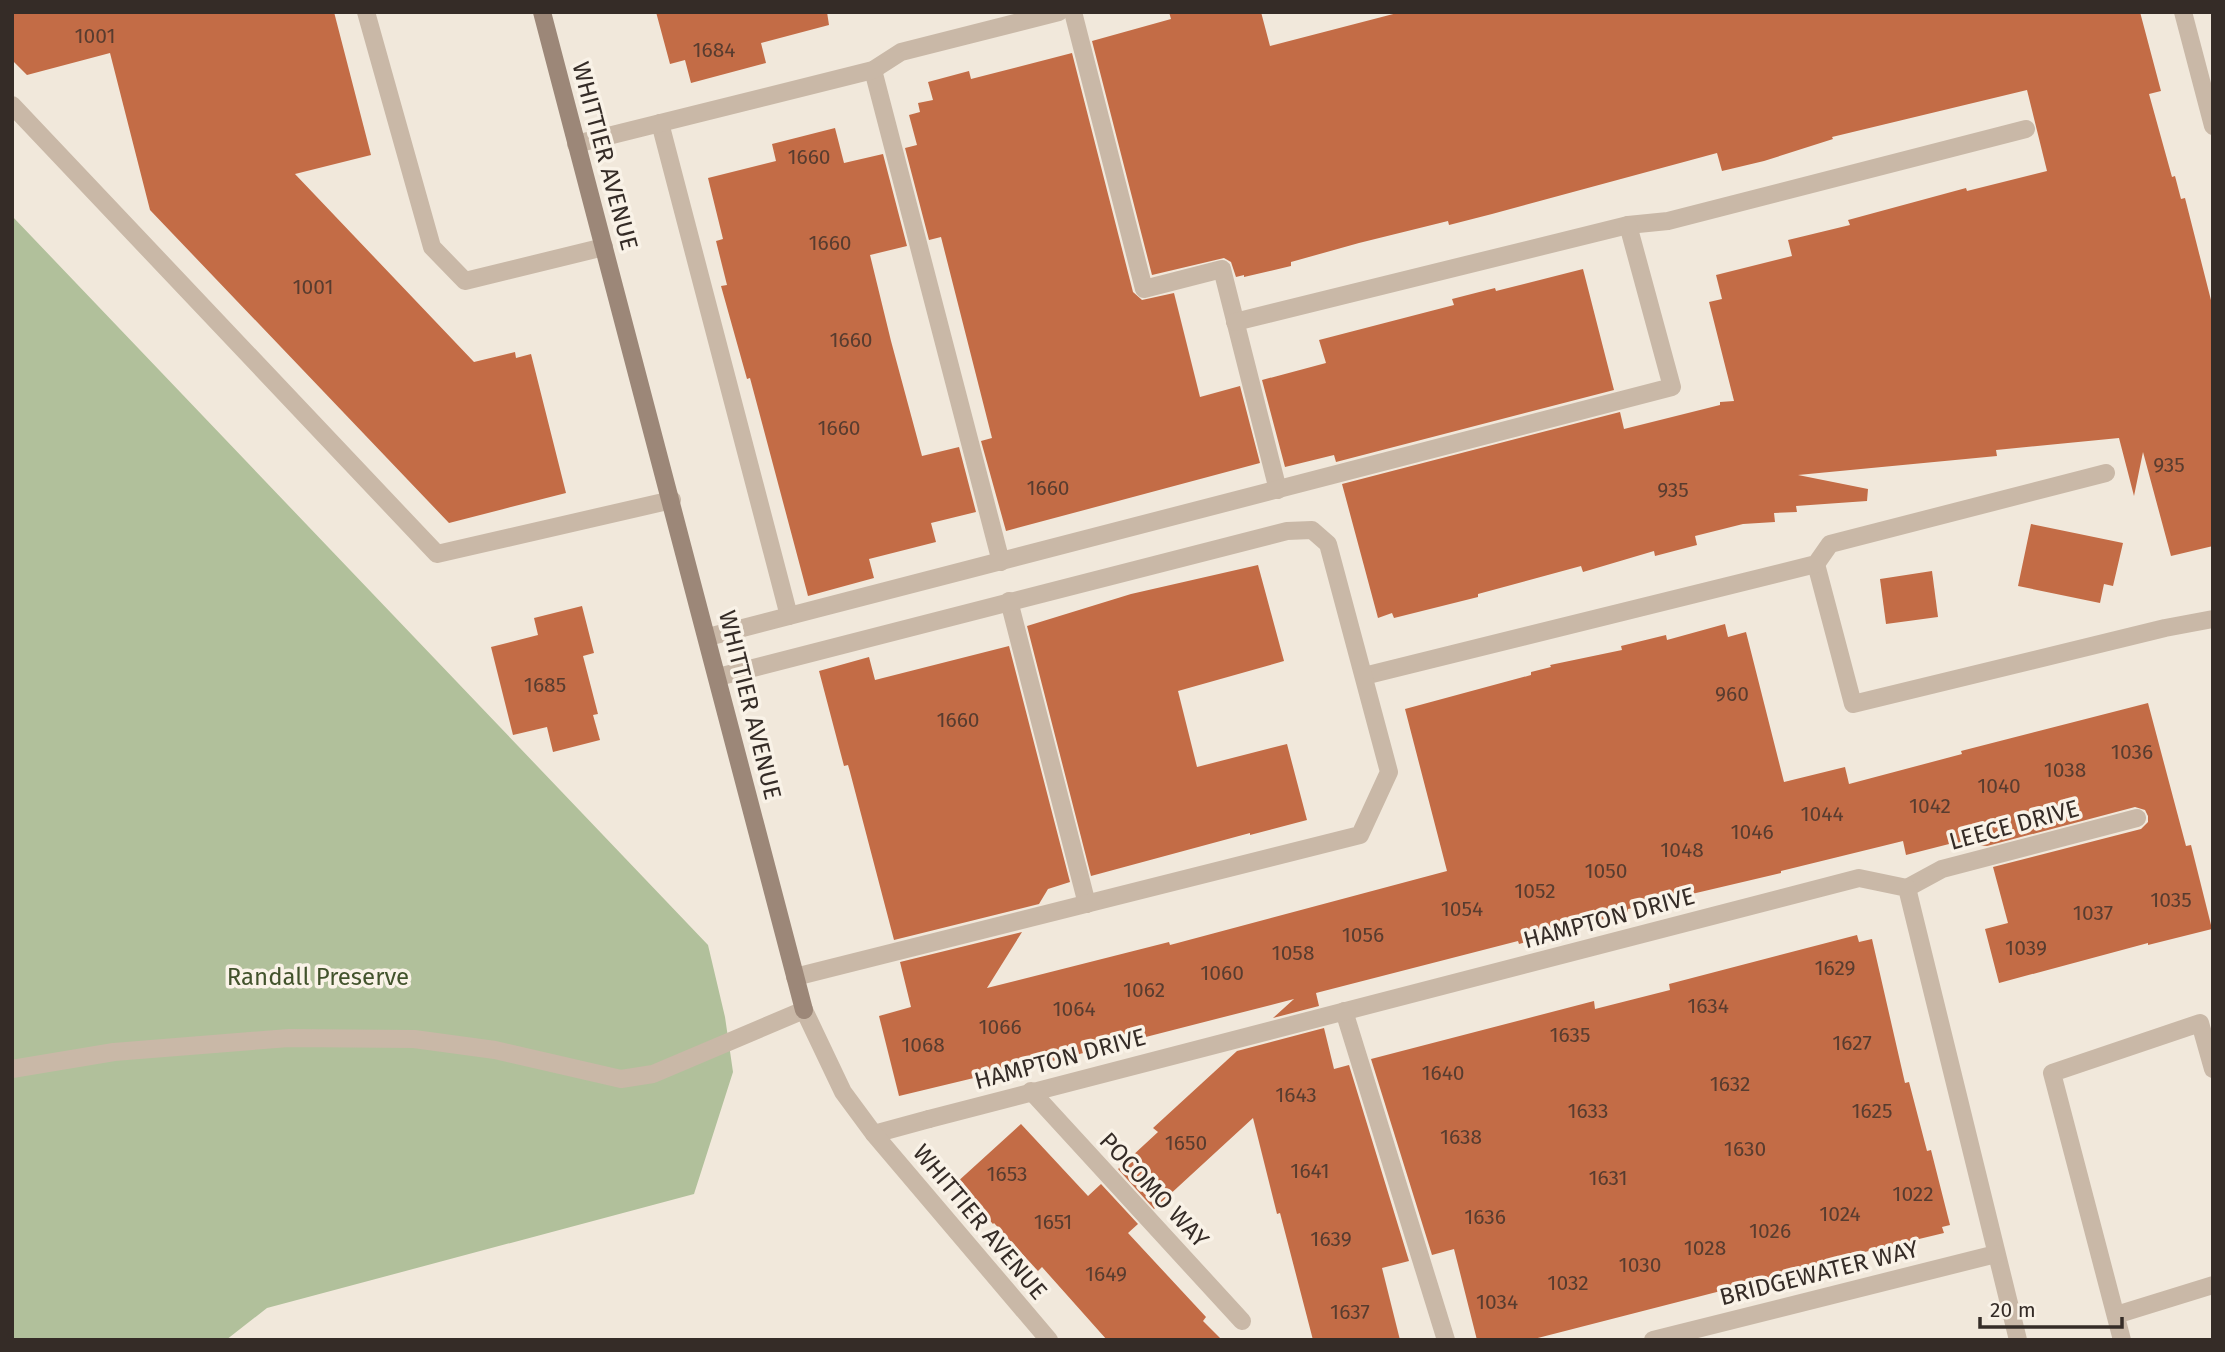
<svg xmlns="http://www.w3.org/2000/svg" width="2225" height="1352" viewBox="0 0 2225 1352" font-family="'Fira Sans',sans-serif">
<rect width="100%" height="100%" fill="#f1e8db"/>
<path fill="#b1c09b" d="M12,216L708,945L725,1017L733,1072L694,1194L267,1308L226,1340H12Z"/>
<g fill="#c36c46">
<path d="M12,12H334L371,155L295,174L474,362L515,352L516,358L531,354L566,493L449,523L150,210L110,53L27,75L12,60Z"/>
<path d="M656,12H827L829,25L761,43L766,63L691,83L685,60L670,64Z"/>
<path d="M1169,12H1261L1270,46L1401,12H2140L2161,91L2149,94L2172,177L2175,176L2181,199L2185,198L2213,308V546L2171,556L2143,452L2134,496L2119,438L1996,450L1997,456L1798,475L1868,489L1867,501L1796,506L1797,512L1774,513L1775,522L1743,524L1695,536L1697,545L1655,556L1654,551L1583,572L1581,566L1478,594V597L1394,618L1392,613L1378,618L1342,484L1620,412L1624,429L1720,405V402L1734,401L1709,302L1722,299L1716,275L1792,256L1788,240L1850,225L1848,220L1966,188L1967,191L2047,171L2027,90L1832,137L1833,139L1764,161L1722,171L1717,153L1492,214L1449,225L1448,221L1359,243L1291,262V266L1244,277V275L1236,277L1231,262L1224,258L1152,275L1092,41L1171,19Z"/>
<path d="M1072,53L1133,292L1142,300L1174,293L1200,397L1240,386L1260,463L1006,531L981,441L992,438L941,237L929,240L905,148L917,145L909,115L920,112L918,103L933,100L928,82L969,71L971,79Z"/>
<path d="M835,128L844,163L883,154L907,246L870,255L891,341L922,456L959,447L976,512L931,523L936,542L869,559L874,578L808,596L750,378L747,379L721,286L727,285L716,241L723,239L708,178L776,161L772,144Z"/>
<path d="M1583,269L1614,390L1336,462L1334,455L1285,467L1262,380L1326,363L1319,340L1454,305L1452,299L1495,288L1496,291Z"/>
<path d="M2031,524L2123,543L2113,586L2104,584L2100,603L2018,586Z"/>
<path d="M1258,565L1284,661L1178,691L1197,767L1287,744L1307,820L1250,835V833L1091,876L1027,626L1131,594Z"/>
<path d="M1932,571L1938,617L1886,624L1880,579Z"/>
<path d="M582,606L594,653L583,656L598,714L593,715L600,740L553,752L547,727L513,735L491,647L538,635L534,618Z"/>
<path d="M1725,624L1728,637L1746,632L1784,782L1845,767L1849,784L1962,754L1961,751L2148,703L2186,846L2191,845L2212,929L2148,945V943L1999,983L1985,929L2008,923L1993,867L2141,829L2148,822V816L2145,810L2135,807L1987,846L1953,843L1906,855L1903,841L1781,871V873L1628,909V912L1519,944L1518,941L1316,993L1319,1006L1273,1018L1294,999L978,1080V1077L899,1096L879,1016L911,1007L900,962L1022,932L987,988L1169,942L1170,945L1447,871L1405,709L1531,675V672L1551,667L1550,665L1622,650L1621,646L1666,635L1667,640Z"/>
<path d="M1009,646L1070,882L1048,889L1039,904L894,940L850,772L848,765L844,766L819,671L869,657L875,680Z"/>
<path d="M1857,935L1859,942L1872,939L1905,1083L1909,1082L1927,1151L1931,1150L1950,1225L1942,1227L1944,1233L1798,1268L1799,1271L1530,1340H1477L1454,1249L1432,1255L1371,1059L1594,1001L1595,1009L1670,990L1669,984Z"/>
<path d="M1324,1028L1334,1069L1349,1065L1409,1261L1382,1268L1400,1340H1313L1280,1213L1277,1214L1253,1118L1154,1209L1118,1169L1158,1132L1153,1128L1237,1051Z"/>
<path d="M1021,1124L1088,1196L1101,1184L1138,1224L1128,1233L1206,1317L1203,1321L1222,1340H1107L1042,1267L1038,1271L994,1223L993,1224L955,1184Z"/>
</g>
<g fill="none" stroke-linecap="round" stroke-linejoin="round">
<g stroke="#c9b8a7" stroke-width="18">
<path d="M366,12L432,247L465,281L604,247"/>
<path d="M1073,12L1144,289L1222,269L1278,490"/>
<path d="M2183,12L2213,126"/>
<path d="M873,70L1001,562"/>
<path d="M12,105L437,554L672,500"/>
<path d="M660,123L789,616"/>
<path d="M576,144L873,70L901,52L1059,12"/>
<path d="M1235,322L1628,225L1668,221L2026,129"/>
<path d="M1816,564L1853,704L2165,628L2213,619"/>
<path d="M1009,601L1087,904"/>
<path d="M708,637L1672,387L1628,225"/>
<path d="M1364,676L1816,564L1830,544L2106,473"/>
<path d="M718,677L1287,531L1312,530L1328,544L1389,772L1360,835L795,977"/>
<path d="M12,1069L114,1052L289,1038L414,1039L495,1050L621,1079L653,1074L804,1010"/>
<path d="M874,1134L929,1119"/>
<path d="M2116,1315L2213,1285"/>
<path d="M2122,1340L2052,1073L2200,1023L2213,1069"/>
</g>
<g stroke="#c9b8a7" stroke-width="18">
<path d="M1907,888L1942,869L2137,818"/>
<path d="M804,1010L843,1092L874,1134L1049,1340"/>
<path d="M1344,1011L1446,1340"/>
<path d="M1031,1091L1242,1321"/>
<path d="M929,1119L1859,878L1907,888L2018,1340"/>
<path d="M1653,1340L1996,1254"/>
</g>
<path stroke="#9c8778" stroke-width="18" d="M542,12L804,1010"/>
</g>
<g text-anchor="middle" stroke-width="7" stroke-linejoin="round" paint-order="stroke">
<g font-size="21" fill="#583c2f">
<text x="95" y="43">1001</text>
<text x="714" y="57">1684</text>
<text x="809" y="164">1660</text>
<text x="830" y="250">1660</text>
<text x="313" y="294">1001</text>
<text x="851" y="347">1660</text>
<text x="839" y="435">1660</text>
<text x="2169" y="472">935</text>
<text x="1048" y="495">1660</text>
<text x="1673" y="497">935</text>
<text x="545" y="692">1685</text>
<text x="1732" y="701">960</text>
<text x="958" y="727">1660</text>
<text x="2132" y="759">1036</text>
<text x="2065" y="777">1038</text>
<text x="1999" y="793">1040</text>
<text x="1930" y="813">1042</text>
<text x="1822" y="821">1044</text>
<text x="1752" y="839">1046</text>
<text x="1682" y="857">1048</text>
<text x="1606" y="878">1050</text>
<text x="1535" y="898">1052</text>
<text x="2171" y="907">1035</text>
<text x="1462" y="916">1054</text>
<text x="2093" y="920">1037</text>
<text x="1363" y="942">1056</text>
<text x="2026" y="955">1039</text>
<text x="1293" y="960">1058</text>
<text x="1835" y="975">1629</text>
<text x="1222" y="980">1060</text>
<text x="1144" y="997">1062</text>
<text x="1708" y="1013">1634</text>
<text x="1074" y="1016">1064</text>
<text x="1000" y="1034">1066</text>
<text x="1570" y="1042">1635</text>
<text x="1852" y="1050">1627</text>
<text x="923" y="1052">1068</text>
<text x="1443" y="1080">1640</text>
<text x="1730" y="1091">1632</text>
<text x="1296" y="1102">1643</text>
<text x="1588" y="1118">1633</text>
<text x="1872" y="1118">1625</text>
<text x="1461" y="1144">1638</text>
<text x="1186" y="1150">1650</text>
<text x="1745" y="1156">1630</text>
<text x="1310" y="1178">1641</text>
<text x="1007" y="1181">1653</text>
<text x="1608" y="1185">1631</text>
<text x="1913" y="1201">1022</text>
<text x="1840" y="1221">1024</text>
<text x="1485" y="1224">1636</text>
<text x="1053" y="1229">1651</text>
<text x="1770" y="1238">1026</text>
<text x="1331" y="1246">1639</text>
<text x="1705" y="1255">1028</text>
<text x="1640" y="1272">1030</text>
<text x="1106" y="1281">1649</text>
<text x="1568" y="1290">1032</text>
<text x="1497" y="1309">1034</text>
<text x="1350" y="1319">1637</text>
</g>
<g font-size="24" fill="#352c27" stroke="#f9f2e7">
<text transform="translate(605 156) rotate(75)" y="8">WHITTIER AVENUE</text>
<text transform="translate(750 705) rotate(76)" y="8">WHITTIER AVENUE</text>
<text transform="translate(2014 825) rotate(-15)" y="8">LEECE DRIVE</text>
<text transform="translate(1609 918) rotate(-15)" y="8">HAMPTON DRIVE</text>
<text transform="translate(1060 1059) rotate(-15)" y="8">HAMPTON DRIVE</text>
<text transform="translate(1154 1190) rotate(47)" y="8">POCOMO WAY</text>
<text transform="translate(980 1222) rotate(50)" y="8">WHITTIER AVENUE</text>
<text transform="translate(1819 1273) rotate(-14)" y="8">BRIDGEWATER WAY</text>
</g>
<g font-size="24" fill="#42532c" stroke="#f9f2e7">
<text x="318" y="985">Randall Preserve</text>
</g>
</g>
<rect width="2225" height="1352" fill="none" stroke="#352c27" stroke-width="28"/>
<path d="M1980 1317v10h142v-10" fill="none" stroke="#352c27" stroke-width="3.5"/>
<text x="1990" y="1317" font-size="21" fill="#352c27" stroke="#f9f2e7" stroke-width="5" paint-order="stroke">20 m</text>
</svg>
